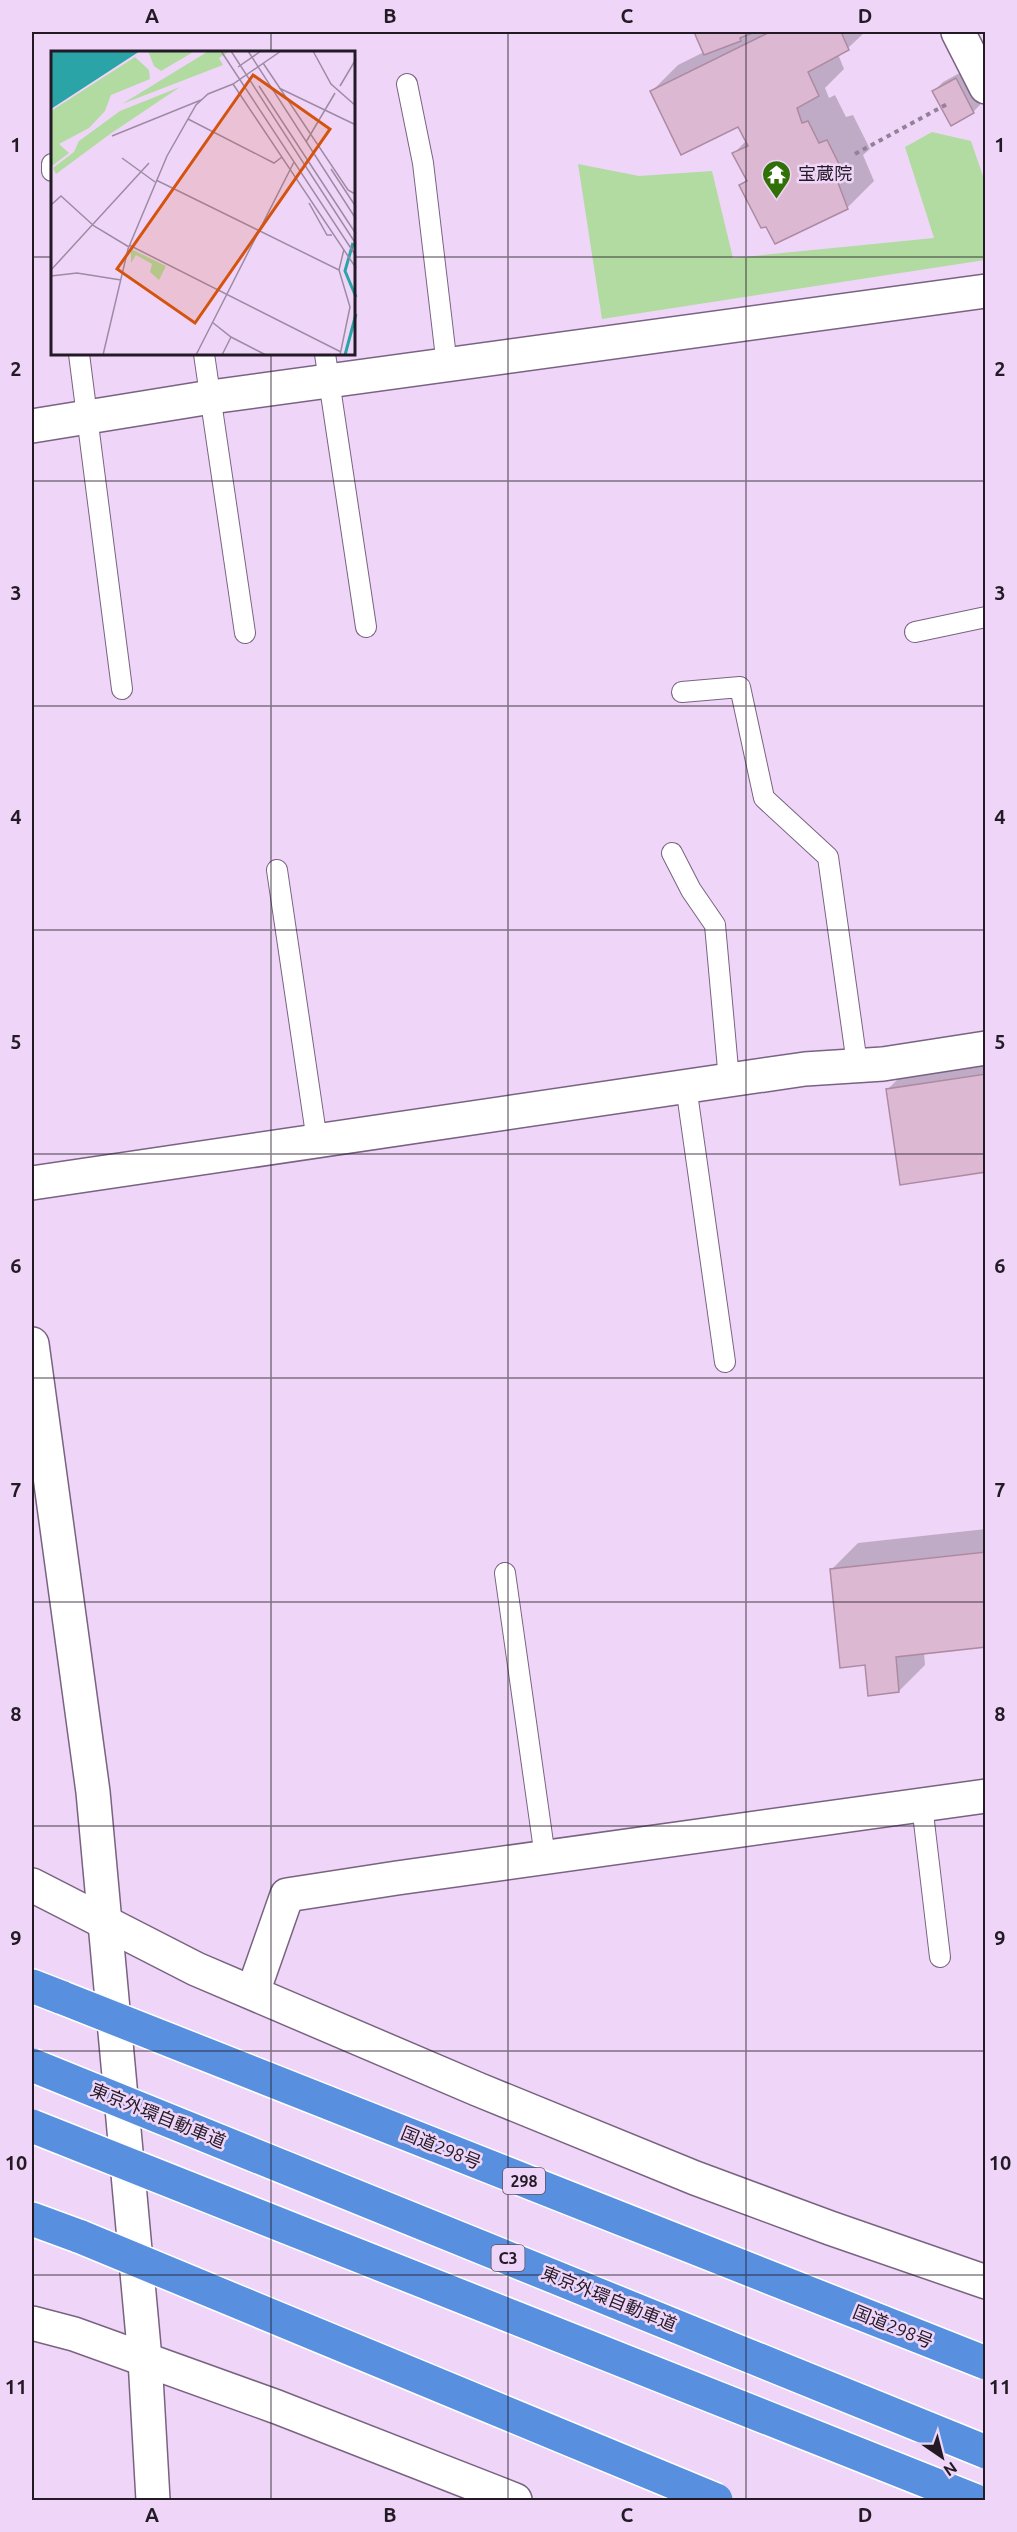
<svg xmlns="http://www.w3.org/2000/svg" width="1017" height="2532" viewBox="0 0 1017 2532" font-family="Ubuntu,'Noto Sans JP',sans-serif">
<rect width="100%" height="100%" fill="#efd6f8"/>
<path fill="#b1dba1" d="M932,132L971,141L985,182V260L602,319L578,164L639,176L712,171L733,258L934,238L905,147Z"/>
<g fill="#0003">
<path d="M696,32H865L848,48L838,54L844,69L825,88L829,98L835,95L846,117L853,115L870,149L863,155L874,181L847,208L741,185L748,178L734,153L747,140L739,125L652,91L678,65L704,52Z"/>
<path d="M965,70L982,103L973,112L934,91L943,82Z"/>
<path d="M986,1047V1171L888,1089L920,1057Z"/>
<path d="M986,1529V1646L924,1652L925,1665L899,1691L867,1663L831,1570L858,1543Z"/>
</g>
<g fill="#ddb8d2" stroke="#ad8aa2" stroke-width="1.5">
<path d="M694,32H755L740,38L741,41L704,55Z"/>
<path d="M770,32H841L849,50L808,72L819,96L797,108L802,123L808,121L819,143L827,140L845,176L837,180L848,209L775,244L766,227L761,228L739,185L747,181L732,153L748,146L738,127L681,155L650,91Z"/>
<path d="M956,78L974,113L951,126L932,91Z"/>
<path d="M986,1074V1172L900,1185L886,1089Z"/>
<path d="M986,1552V1647L896,1657L899,1692L868,1696L865,1665L840,1668L830,1569Z"/>
</g>
<g fill="none" stroke-linecap="round" stroke-linejoin="round">
<defs>
<g id="lane">
<path d="M407,84L423,163L447,366"/>
<path d="M52,164V171"/>
<path d="M79,354L122,689"/>
<path d="M204,354L245,633"/>
<path d="M325,354L366,627"/>
<path d="M915,632L986,617"/>
<path d="M682,692L740,687L764,798L828,857L857,1064"/>
<path d="M672,853L691,890L715,925L729,1080"/>
<path d="M277,870L317,1141"/>
<path d="M686,1086L725,1362"/>
<path d="M505,1573L545,1857"/>
<path d="M922,1805L940,1957"/>
</g>
<g id="street">
<path d="M958,32L986,87"/>
<path d="M32,426L211,397L986,291"/>
<path d="M32,1183L729,1080L805,1069L883,1064L986,1048"/>
<path d="M32,1344L93,1792L145,2359L153,2500"/>
<path d="M32,1885L196,1969L477,2089L695,2178L830,2228L986,2282"/>
<path d="M253,1992L287,1895L397,1878L986,1796"/>
<path d="M32,2323L74,2334L277,2407L515,2500"/>
</g>
<g id="highway">
<path d="M32,1986L63,1998"/>
<path d="M32,2219L81,2237"/>
</g>
</defs>
<use href="#lane" stroke="#796381" stroke-width="22"/>
<use href="#street" stroke="#796381" stroke-width="36"/>
<use href="#highway" stroke="#fff" stroke-width="36"/>
<path stroke="#928199" stroke-width="4" stroke-dasharray="4.5 4.5" stroke-linecap="butt" d="M855,154L949,103"/>
<use href="#lane" stroke="#fff" stroke-width="20"/>
<use href="#street" stroke="#fff" stroke-width="33"/>
<use href="#highway" stroke="#5890df" stroke-width="33"/>
<defs>
<g id="highway-bridge">
<path d="M63,1998L986,2363"/>
<path d="M32,2065L986,2452"/>
<path d="M32,2126L974,2500"/>
<path d="M81,2237L716,2500"/>
</g>
</defs>
<use href="#highway-bridge" stroke="#fff" stroke-width="36" stroke-linecap="butt"/>
<use href="#highway-bridge" stroke="#5890df" stroke-width="33"/>
</g>
<path fill="none" stroke="#231a26" stroke-width="1.5" stroke-opacity="0.55" d="M271,32V52M508,32V2500M746,32V2500M32,257H52M354,257H986M271,354V2500M32,481H986M32,706H986M32,930H986M32,1154H986M32,1378H986M32,1602H986M32,1826H986M32,2051H986M32,2275H986"/>
<defs>
<symbol id="temple-pin" viewBox="-11 -11 22 30"><path d="M0 17L-7.5 6A9.5 9.5 0 1 1 7.5 6Z" fill="#307007" stroke="#efd6f8"/><path d="M0-6L5-2H3V0L6.5 2.5H4V6H1.5V3h-3V6H-4V2.5H-6.5L-3 0V-2H-5Z" fill="#fff"/></symbol>
</defs>
<g fill-rule="evenodd">
<use href="#temple-pin" x="760" y="158" width="33" height="45"/>
</g>
<g text-anchor="middle" stroke-width="5" stroke-linejoin="round" paint-order="stroke">
<g fill="#efd6f8" stroke="#605265" stroke-width="1.5">
<rect x="503" y="2168" width="42" height="26" rx="4.5"/>
<rect x="491.5" y="2245" width="33" height="26" rx="4.5"/>
</g>
<g font-size="16" font-weight="bold" fill="#231a26">
<text x="524" y="2187">298</text>
<text x="508" y="2264">C3</text>
</g>
<g font-size="18" fill="#231a26" stroke="#efd6f8" text-anchor="start">
<text x="798" y="180">宝蔵院</text>
</g>
<g font-size="18" fill="#231a26" stroke="#efd6f8">
<text transform="translate(158 2116) rotate(22)" y="6">東京外環自動車道</text>
<text transform="translate(441 2148) rotate(22)" y="6">国道298号</text>
<text transform="translate(609 2299) rotate(22)" y="6">東京外環自動車道</text>
<text transform="translate(893 2327) rotate(22)" y="6">国道298号</text>
</g>
</g>
<g transform="translate(51 51)">
<rect width="304" height="304" fill="#efd6f8"/>
<path d="M144,0L110,20L103,15L97,0ZM179,0L168,7L172,14L71,53L156,1ZM84,6L98,19L99,28L60,44L54,60L38,77L8,93L18,102L1,115L0,60ZM129,36L59,83L5,123L2,117L23,101L28,90L69,60ZM80,198L115,215L108,229L99,221L101,213L85,204L80,212Z" fill="#b1dba1"/>
<path d="M0,0H89L0,58Z" fill="#2aa4a7"/>
<path fill="none" stroke="#2aa4a7" stroke-width="3" d="M302,192L294,220L305,246M294,304L305,263"/>
<path fill="none" stroke="#9d8ba4" stroke-width="1.5" d="M170,0L305,205M180,0L305,193M197,0L305,168M262,0L280,33L305,55M212,12L297,139L304,143M187,16L210,0M182,33L305,217M208,35L305,183M289,35L305,8M228,37L305,74M137,68L223,112L231,106M61,85L150,49M255,91L284,42M71,107L104,131M280,118L305,156M105,129L288,219M258,152L276,184H281M0,154L10,145L43,175L78,196M78,194L290,301M0,219L98,112M0,225L26,222L70,229M161,271L180,286L215,304M52,304L77,198L116,105L145,54L157,43L182,33L230,0M145,304L243,111M171,304L180,286M289,304L299,256L288,219L293,198"/>
<path fill="#d4530f" fill-opacity="0.15" stroke="#d4530f" stroke-width="3" d="M202,24L279,78L144,272L66,218Z"/>
<rect width="304" height="304" fill="none" stroke="#231a26" stroke-width="3"/>
</g>
<rect width="1017" height="2532" fill="none" stroke="#efd6f8" stroke-width="66"/>
<g transform="translate(942 2457) rotate(145)" stroke="#efd6f8" stroke-width="4.5" paint-order="stroke">
<path d="M0-4.5L10 22L0 15L-10 22Z" fill="#231a26"/>
<text y="-9" font-size="16" font-weight="bold" text-anchor="middle" fill="#231a26">N</text>
</g>
<rect x="33" y="33" width="951" height="2466" fill="none" stroke="#231a26" stroke-width="2"/>
<g font-size="20" text-anchor="middle" font-weight="bold" fill="#231a26">
<text x="152" y="23">A</text>
<text x="390" y="23">B</text>
<text x="627" y="23">C</text>
<text x="865" y="23">D</text>
<text x="16" y="152">1</text>
<text x="1000" y="152">1</text>
<text x="16" y="376">2</text>
<text x="1000" y="376">2</text>
<text x="16" y="600">3</text>
<text x="1000" y="600">3</text>
<text x="16" y="824">4</text>
<text x="1000" y="824">4</text>
<text x="16" y="1049">5</text>
<text x="1000" y="1049">5</text>
<text x="16" y="1273">6</text>
<text x="1000" y="1273">6</text>
<text x="16" y="1497">7</text>
<text x="1000" y="1497">7</text>
<text x="16" y="1721">8</text>
<text x="1000" y="1721">8</text>
<text x="16" y="1945">9</text>
<text x="1000" y="1945">9</text>
<text x="16" y="2170">10</text>
<text x="1000" y="2170">10</text>
<text x="16" y="2394">11</text>
<text x="1000" y="2394">11</text>
<text x="152" y="2522">A</text>
<text x="390" y="2522">B</text>
<text x="627" y="2522">C</text>
<text x="865" y="2522">D</text>
</g>
</svg>
